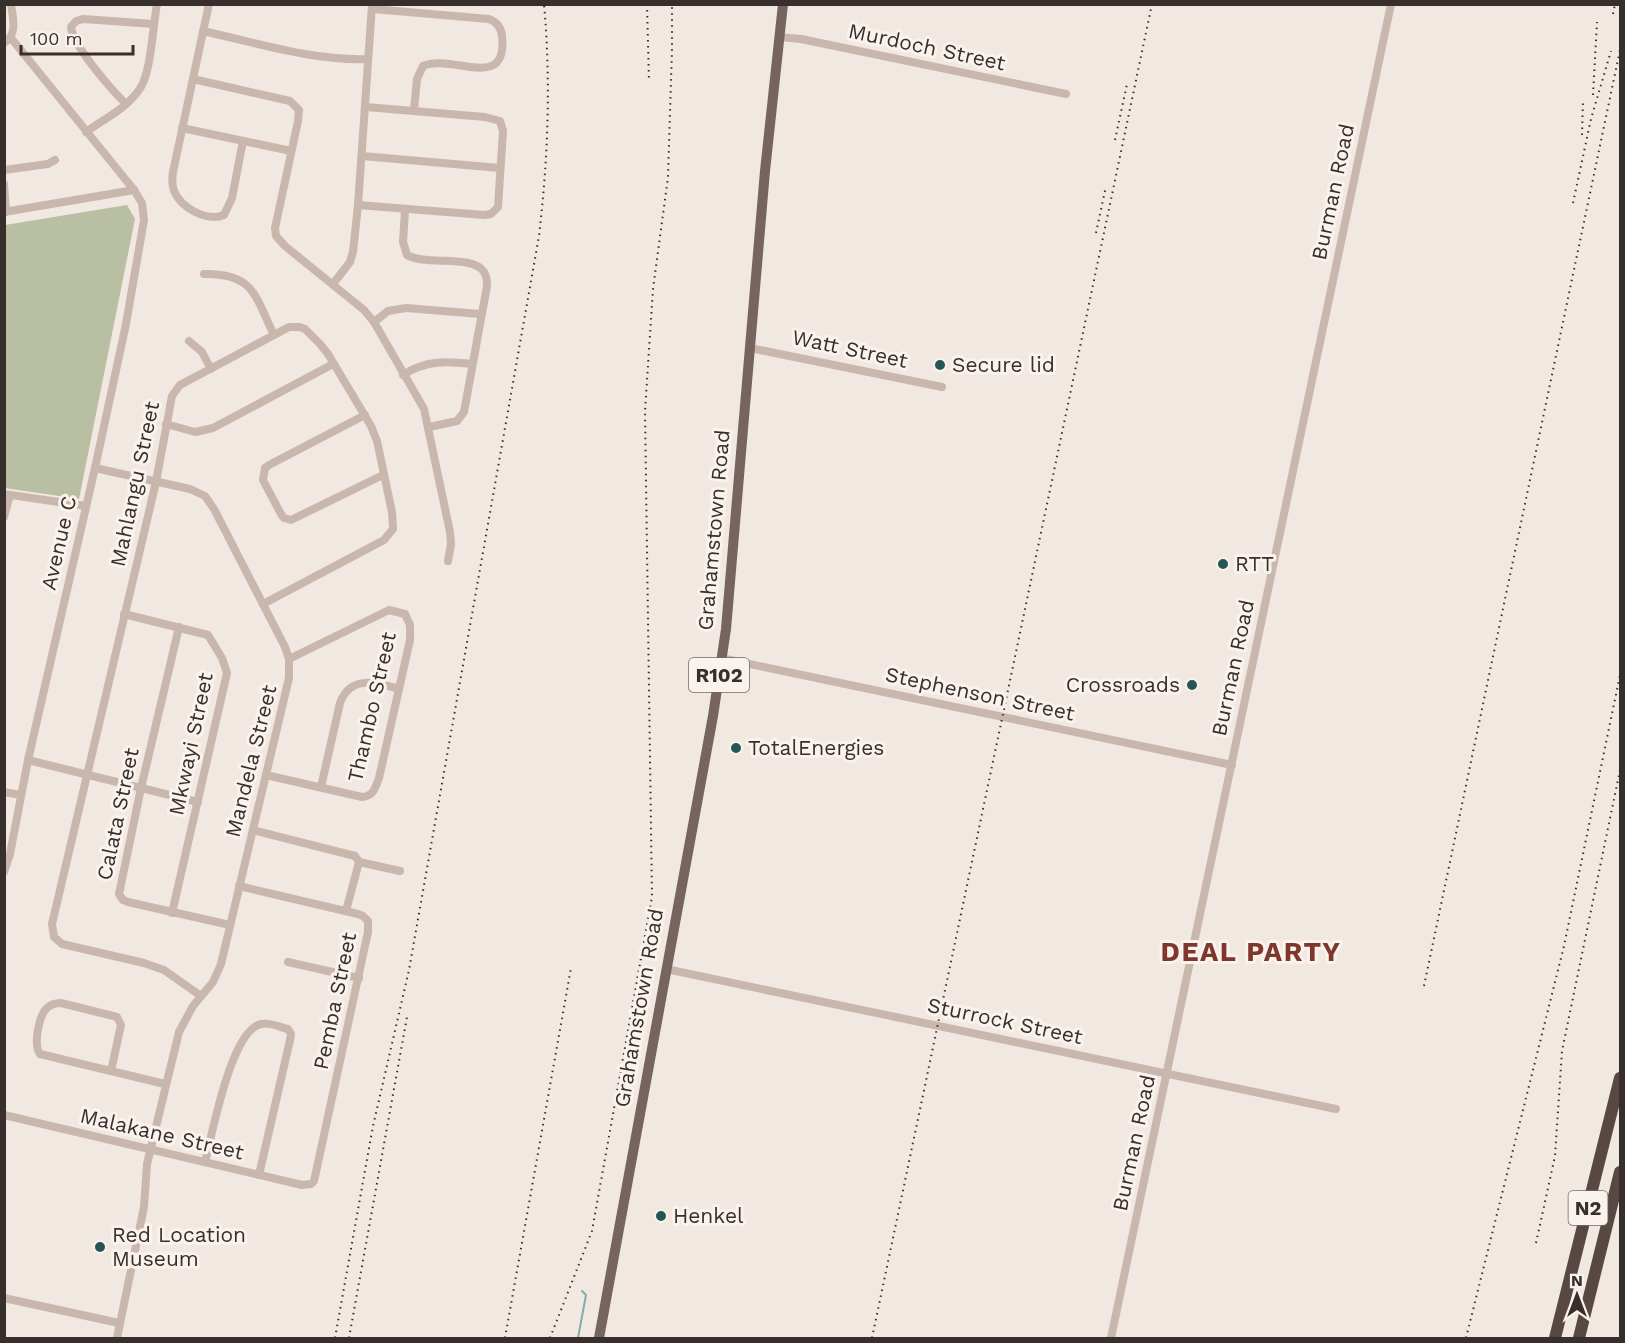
<svg xmlns="http://www.w3.org/2000/svg" width="1625" height="1343" viewBox="0 0 1625 1343" font-family="'Work Sans',sans-serif">
<rect width="100%" height="100%" fill="#f1e8e1"/>
<path fill="#b8bfa2" d="M127,205L135,219L79,499L5,488V225Z"/>
<g fill="none" stroke-linecap="round" stroke-linejoin="round">
<path stroke="#82aca9" stroke-width="2" d="M578,1338L586,1295L582,1291"/>
<g stroke="#c9b7ae" stroke-width="8">
<path d="M209,4L173,172C172,178 172,185 174,191C181,208 207,222 224,215L232,198L243,141"/>
<path d="M373,9L489,19C497,22 501,27 502,36C508,93 452,53 423,66L417,79L414,110"/>
<path d="M203,31C257,43 313,61 368,59"/>
<path d="M779,37L801,39L1066,94"/>
<path d="M4,43C18,34 13,19 11,4"/>
<path d="M193,79L290,101L299,110L298,121L275,228L276,236L285,246L364,310L374,322L424,409L450,532L451,544L448,561"/>
<path d="M125,103C111,89 73,46 71,27L76,21L83,19L154,24"/>
<path d="M182,128L291,151"/>
<path d="M86,132C104,119 129,107 141,87C151,71 153,25 157,4"/>
<path d="M362,156L500,168"/>
<path d="M4,170L48,164L55,160"/>
<path d="M4,184L6,212"/>
<path d="M358,205L484,215L491,214L498,207L503,131L500,121L485,117L366,107"/>
<path d="M405,210L403,242L407,255C425,266 473,254 484,272C487,276 487,281 487,286L464,412L457,421L429,427"/>
<path d="M4,212L134,190"/>
<path d="M204,274C254,273 255,296 274,335"/>
<path d="M333,284L350,262L353,252L358,205L372,5"/>
<path d="M374,322L388,311L406,308L480,314"/>
<path d="M189,341L202,352L211,369"/>
<path d="M750,348L942,387"/>
<path d="M403,375C426,360 446,361 472,364"/>
<path d="M365,415L269,465L265,468L263,480L281,514L284,518L291,520L383,475"/>
<path d="M166,424L195,432L213,428L333,364"/>
<path d="M95,468L190,489L205,496L214,509L285,647L289,659V678L221,964L213,982L193,1006L179,1032L147,1164L144,1207L117,1338"/>
<path d="M4,494L86,506"/>
<path d="M4,517L10,495"/>
<path d="M124,614L208,635L222,658L227,673L172,913"/>
<path d="M179,627L141,788L119,894L123,900L128,902L230,925"/>
<path d="M721,658L1232,765"/>
<path d="M28,760L198,802"/>
<path d="M266,775L362,797C374,796 375,788 379,778L410,640V625L405,614L389,610L289,659"/>
<path d="M321,787L340,703C350,675 377,682 399,689"/>
<path d="M4,792L21,795"/>
<path d="M253,830L355,856L359,862L346,911"/>
<path d="M359,862L400,871"/>
<path d="M4,872L10,854L28,760L95,468L126,324L144,220L142,203L134,190L11,38"/>
<path d="M288,962L359,978"/>
<path d="M666,969L1336,1109"/>
<path d="M201,996L164,970L144,963L62,944L54,937L52,924L156,482L172,396L180,385L289,327H300L305,329L320,344L328,354L371,426L377,441L392,512L393,529L384,540L263,604"/>
<path d="M111,1071L121,1025L117,1017L61,1003C56,1003 51,1004 47,1008C39,1015 33,1045 40,1054L165,1084"/>
<path d="M4,1115L302,1185L311,1184L314,1181L368,932V921L363,916L358,914L239,886"/>
<path d="M205,1162C212,1135 231,1030 261,1024C269,1022 280,1027 288,1029L291,1034L290,1040L259,1175"/>
<path d="M4,1298L119,1323"/>
<path d="M1111,1338L1391,4"/>
</g>
<path stroke="#78645e" stroke-width="10" d="M599,1338L713,716L726,629L765,171L783,4"/>
<g stroke="#584843" stroke-width="12">
<path d="M1555,1338L1620,1078"/>
<path d="M1579,1338L1620,1172"/>
</g>
<g stroke="#382e2b" stroke-width="2" stroke-dasharray="1.5 4.5" stroke-linecap="butt">
<path d="M647,4L649,81"/>
<path d="M1613,14L1615,4"/>
<path d="M1593,95L1597,22"/>
<path d="M1582,135L1583,100"/>
<path d="M1115,140L1127,84"/>
<path d="M1573,203L1591,119L1611,51"/>
<path d="M1096,233L1106,186"/>
<path d="M1424,986L1620,50"/>
<path d="M1536,1243L1555,1156L1562,1051L1620,770"/>
<path d="M335,1338L373,1126L409,970L539,236C548,159 551,82 544,4"/>
<path d="M349,1338L407,1017"/>
<path d="M505,1338L571,968"/>
<path d="M550,1338L592,1231L652,897L645,411L653,289L668,177L672,49V4"/>
<path d="M872,1338L1152,4"/>
<path d="M1466,1338L1564,946L1620,675"/>
</g>
</g>
<g fill="#255654" stroke="#f9f2ed" stroke-width="2">
<circle cx="940" cy="365" r="6"/>
<circle cx="1223" cy="564" r="6"/>
<circle cx="1192" cy="685" r="6"/>
<circle cx="736" cy="748" r="6"/>
<circle cx="661" cy="1216" r="6"/>
<circle cx="100" cy="1247" r="6"/>
</g>
<g text-anchor="middle" stroke-width="6" stroke-linejoin="round" paint-order="stroke">
<g fill="#f9f2ed" stroke="#726965" stroke-width="1.5">
<rect x="689" y="658" width="60" height="34" rx="4.5"/>
<rect x="1568.5" y="1191" width="39" height="34" rx="4.5"/>
</g>
<g font-size="20" font-weight="bold" fill="#382e2b">
<text x="719" y="682">R102</text>
<text x="1588" y="1215">N2</text>
</g>
<g font-size="21" fill="#382e2b" stroke="#f9f2ed">
<text transform="translate(927 47) rotate(12)" y="7">Murdoch Street</text>
<text transform="translate(1333 192) rotate(-78)" y="7">Burman Road</text>
<text transform="translate(850 349) rotate(12)" y="7">Watt Street</text>
<text transform="translate(135 484) rotate(-78)" y="7">Mahlangu Street</text>
<text transform="translate(714 530) rotate(-85)" y="7">Grahamstown Road</text>
<text transform="translate(59 543) rotate(-77)" y="7">Avenue C</text>
<text transform="translate(1233 668) rotate(-78)" y="7">Burman Road</text>
<text transform="translate(980 694) rotate(12)" y="7">Stephenson Street</text>
<text transform="translate(372 707) rotate(-77)" y="7">Thambo Street</text>
<text transform="translate(191 744) rotate(-78)" y="7">Mkwayi Street</text>
<text transform="translate(251 761) rotate(-76)" y="7">Mandela Street</text>
<text transform="translate(118 814) rotate(-78)" y="7">Calata Street</text>
<text transform="translate(335 1001) rotate(-78)" y="7">Pemba Street</text>
<text transform="translate(639 1008) rotate(-80)" y="7">Grahamstown Road</text>
<text transform="translate(1005 1021) rotate(12)" y="7">Sturrock Street</text>
<text transform="translate(162 1134) rotate(13)" y="7">Malakane Street</text>
<text transform="translate(1134 1143) rotate(-78)" y="7">Burman Road</text>
</g>
<g font-size="21" fill="#382e2b" stroke="#f9f2ed" text-anchor="start">
<text x="952" y="372">Secure lid</text>
<text x="1235" y="571">RTT</text>
<text x="1180" y="692" text-anchor="end">Crossroads</text>
<text x="748" y="755">TotalEnergies</text>
<text x="673" y="1223">Henkel</text>
<text x="112" y="1242">Red Location<tspan x="112" dy="24">Museum</tspan></text>
</g>
<g font-size="27" font-weight="bold" letter-spacing="1.5" fill="#7f372c" stroke="#f9f2ed">
<text x="1251" y="961">DEAL PARTY</text>
</g>
</g>
<rect width="1625" height="1343" fill="none" stroke="#382e2b" stroke-width="12"/>
<g transform="translate(1577 1295)" stroke="#f9f2ed" stroke-width="4.5" paint-order="stroke">
<path d="M0-4.5L10 22L0 15L-10 22Z" fill="#382e2b"/>
<text y="-9" font-size="16" font-weight="bold" text-anchor="middle" fill="#382e2b">N</text>
</g>
<path d="M21 45v9h112v-9" fill="none" stroke="#382e2b" stroke-width="3"/>
<text x="30" y="45" font-size="18" fill="#382e2b" stroke="#f9f2ed" stroke-width="4.5" paint-order="stroke">100 m</text>
</svg>
